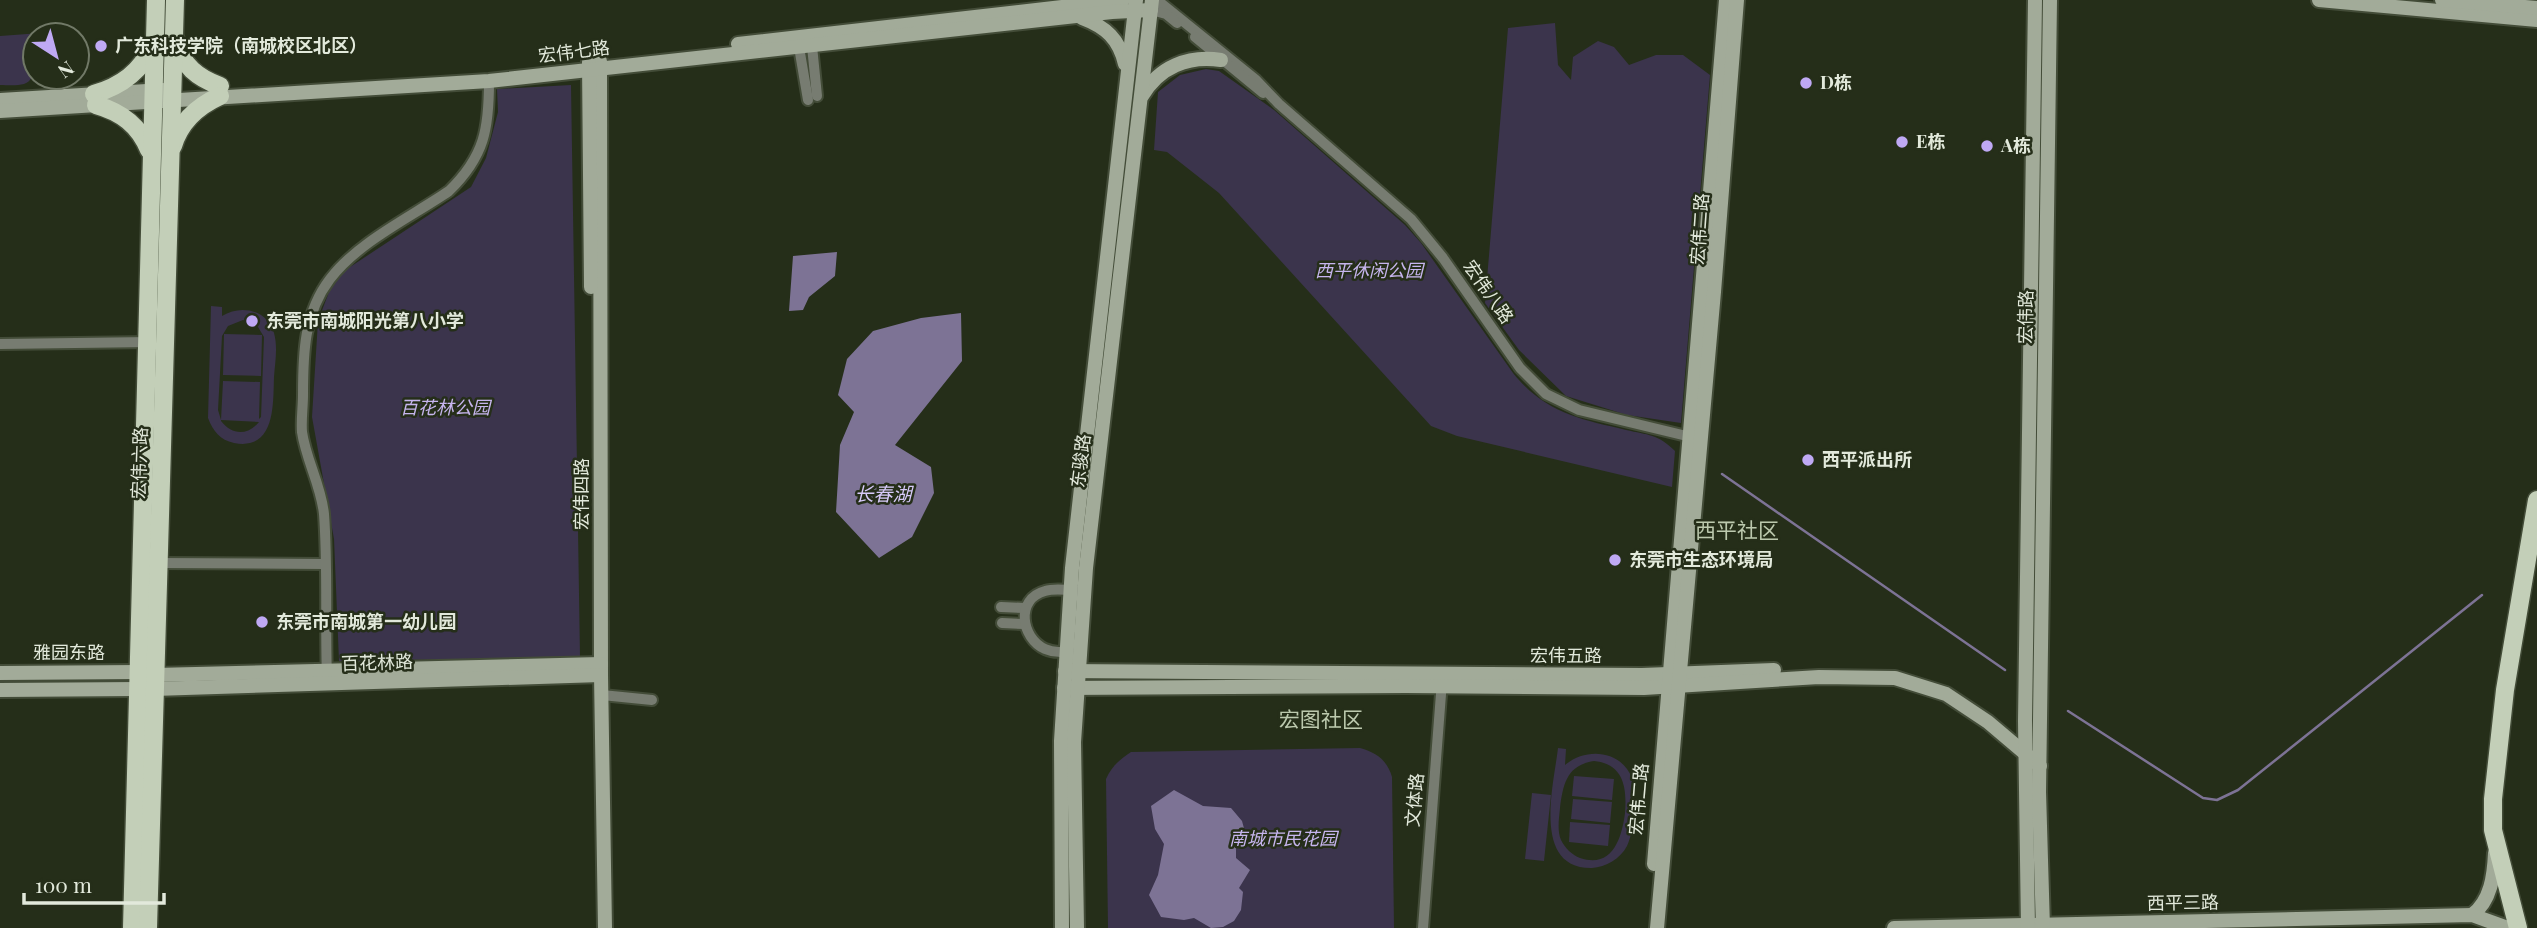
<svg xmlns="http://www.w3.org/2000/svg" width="2537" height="928" viewBox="0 0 2537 928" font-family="'Playfair Display','Noto Sans SC',serif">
<rect width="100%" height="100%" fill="#252e19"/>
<g fill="#3b344c" fill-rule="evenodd">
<path d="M1555,23L1558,65L1571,80L1573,57L1598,41L1614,47L1629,65L1656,55H1683L1710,75L1681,423L1627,415L1566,396L1519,350L1485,303L1508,28Z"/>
<path d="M68,31V35H35V40L28,41C33,52 40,79 24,84C17,86 7,85 0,85V36Z"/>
<path d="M1206,69L1219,71L1274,110L1405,225L1421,243L1513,373C1545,413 1579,419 1626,430C1648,435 1658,434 1675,451L1672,487L1457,436L1431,426L1219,193L1167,152L1154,150L1158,92L1180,75Z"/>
<path d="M571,85L580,657L339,661L334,539L312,417L318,321L329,292L344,271L471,187L486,158L498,112L497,89Z"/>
<path d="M211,306L222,307V316C241,304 268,310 274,333C278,347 275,363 274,377C273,403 276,451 234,443C220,440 213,431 208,418ZM243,320L258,327L264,337L261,417L259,419L260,382L223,381L221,420L218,410L222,336L228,326ZM221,421V420L259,422C247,436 232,435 221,421Z"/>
<path d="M224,334L262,335L261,376L223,375Z"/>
<path d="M1360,748C1377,753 1387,760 1392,777L1394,928H1108L1106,779C1112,766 1119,760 1131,752Z"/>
<path d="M1558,748L1566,749L1565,765C1586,747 1621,750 1632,778C1638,793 1634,832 1627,846C1620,859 1606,867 1592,868C1531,869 1554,784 1558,748ZM1594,761C1624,764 1627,788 1625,813C1622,837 1613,869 1580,858C1572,855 1565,848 1561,840C1557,830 1559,819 1560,808C1563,784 1567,765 1594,761Z"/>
<path d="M1574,776L1614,779L1612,800L1572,796Z"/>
<path d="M1532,793L1551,795L1544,861L1525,859Z"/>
<path d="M1573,799L1612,802L1610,823L1571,819Z"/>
<path d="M1570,822L1610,825L1608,846L1569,842Z"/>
</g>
<g fill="#7d7395">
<path d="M837,252L835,276L809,297L803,310L789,311L793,256Z"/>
<path d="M961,313L962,361L895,445L931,467L934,493L912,537L879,558L836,512L840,445L854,412L838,395L847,359L873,331L921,318Z"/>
<path d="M1174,790L1203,806L1231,808L1242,821L1245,832L1236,844V858L1250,870L1239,888L1243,892L1241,910L1234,921L1223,927L1211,928L1194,918L1184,920L1161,917L1149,895L1158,875L1164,844L1155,829L1151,806Z"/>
</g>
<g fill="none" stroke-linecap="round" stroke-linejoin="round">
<g stroke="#7d7395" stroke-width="2.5">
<path d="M1722,474L2005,670"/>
<path d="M2068,711L2203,798L2217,800L2238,790L2482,595"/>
</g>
<defs>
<g id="street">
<path d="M1157,0L1256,80L1279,104L1411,219L1443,258L1520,368L1546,394L1579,410L1695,438"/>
<path d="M1151,10L1166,14L1177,23"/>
<path d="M1195,37L1263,93"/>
<path d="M812,46L817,96"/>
<path d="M799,47L808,100"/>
<path d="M0,344L151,342"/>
<path d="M158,563L325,564"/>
<path d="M1001,607L1025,608"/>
<path d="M1002,623L1024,624"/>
<path d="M1072,651C1063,652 1054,653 1045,649C1021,638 1015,599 1045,591C1055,588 1068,590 1078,591"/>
<path d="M327,678C325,624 328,568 324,514C321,485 306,460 302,432C301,420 303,407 303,395C303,353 304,313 330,279C358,242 411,217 449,191C485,156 489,128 489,81"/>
<path d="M602,695L652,700"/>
<path d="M1423,928L1442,681"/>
</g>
<g id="secondary">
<path d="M2319,0L2537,20"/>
<path d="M2442,0L2537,8"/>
<path d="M1082,18C1106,27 1119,39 1125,64"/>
<path d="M738,44L1123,0"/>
<path d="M600,61L601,675L605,928"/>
<path d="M589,62L591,287"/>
<path d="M1142,96C1159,67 1188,55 1221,60"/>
<path d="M0,100L163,90"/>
<path d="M0,111L489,81L1112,12L1151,10"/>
<path d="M1065,671L1642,675L1774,670"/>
<path d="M0,673L139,672"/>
<path d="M155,675L601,664"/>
<path d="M1064,688L1406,686L1644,688L1819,677L1895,678L1946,694L1988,722L2040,766"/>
<path d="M154,689L601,675"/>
<path d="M0,690L139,689"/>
<path d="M1654,864L1726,0"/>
<path d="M2472,915C2491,901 2494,875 2495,853"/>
<path d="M1062,928L1061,741L1072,568L1136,0"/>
<path d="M1077,928L1074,742L1086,568L1152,0"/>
<path d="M1657,928L1714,292L1737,0"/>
<path d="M1894,928L2472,915L2508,928"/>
<path d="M2028,928L2025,721L2035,0"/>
<path d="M2043,928L2039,792L2050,0"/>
</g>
<g id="primary">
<path d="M176,41C182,66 198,78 220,86"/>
<path d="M94,94C121,86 141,72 152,46"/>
<path d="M96,105C121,112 139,125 149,150"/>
<path d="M173,146C180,122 198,106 220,96"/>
<path d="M132,928L156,0"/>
<path d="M148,928L175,0"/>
<path d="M2518,928L2493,830V799L2505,690L2537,500"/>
</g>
</defs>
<use href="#street" stroke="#434c38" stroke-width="14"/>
<use href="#secondary" stroke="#434c38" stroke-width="18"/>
<use href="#primary" stroke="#434c38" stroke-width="21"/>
<use href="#street" stroke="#777c71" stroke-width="10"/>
<use href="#secondary" stroke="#a2ab99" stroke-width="14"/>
<use href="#primary" stroke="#c3cfb8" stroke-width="18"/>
</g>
<g fill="#bfa9f4" stroke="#252e19" stroke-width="2.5">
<circle cx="101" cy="46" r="7"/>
<circle cx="1806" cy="83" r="7"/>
<circle cx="1902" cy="142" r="7"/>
<circle cx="1987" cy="146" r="7"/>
<circle cx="252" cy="321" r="7"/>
<circle cx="1808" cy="460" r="7"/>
<circle cx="1615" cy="560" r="7"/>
<circle cx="262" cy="622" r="7"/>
</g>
<g text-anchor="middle" stroke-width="5" stroke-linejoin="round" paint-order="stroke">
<g font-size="18" font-weight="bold" fill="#e2e9db" stroke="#252e19" text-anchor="start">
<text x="115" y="52">广东科技学院（南城校区北区）</text>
<text x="1820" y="89">D栋</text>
<text x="1916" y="148">E栋</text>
<text x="2001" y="152">A栋</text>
<text x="266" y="327">东莞市南城阳光第八小学</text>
<text x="1822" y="466">西平派出所</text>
<text x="1629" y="566">东莞市生态环境局</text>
<text x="276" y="628">东莞市南城第一幼儿园</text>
</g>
<g font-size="18" fill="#e2e9db" stroke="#252e19">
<text transform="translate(574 52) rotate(-7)" y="6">宏伟七路</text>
<text transform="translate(1700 229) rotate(-86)" y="6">宏伟二路</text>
<text transform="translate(1488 292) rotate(55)" y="6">宏伟八路</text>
<text transform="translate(2026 317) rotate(-89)" y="6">宏伟路</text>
<text transform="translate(1081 461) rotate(-83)" y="6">东骏路</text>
<text transform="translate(140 463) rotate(-88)" y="6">宏伟六路</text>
<text transform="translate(582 494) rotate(-90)" y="6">宏伟四路</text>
<text x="69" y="659">雅园东路</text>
<text x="1566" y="662">宏伟五路</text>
<text transform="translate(377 663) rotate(-2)" y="6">百花林路</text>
<text transform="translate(1639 799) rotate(-85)" y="6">宏伟二路</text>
<text transform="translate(1415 800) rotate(-85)" y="6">文体路</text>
<text transform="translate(2183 903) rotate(-1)" y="6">西平三路</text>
</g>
<g font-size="18" font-style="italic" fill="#c6b5ee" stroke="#252e19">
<text x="1369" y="277">西平休闲公园</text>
<text x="445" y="414">百花林公园</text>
<text x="1283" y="845">南城市民花园</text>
</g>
<g font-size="19" font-style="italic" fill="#d6c9f8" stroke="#252e19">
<text x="883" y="501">长春湖</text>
</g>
<g font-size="21" fill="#bcc9ae" stroke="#252e19">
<text x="1737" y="538">西平社区</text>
<text x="1321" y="727">宏图社区</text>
</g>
</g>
<g transform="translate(56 56) rotate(144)"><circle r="33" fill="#252e19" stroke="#717967" stroke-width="2"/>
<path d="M0-5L12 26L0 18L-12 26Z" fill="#bfa9f4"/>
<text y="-10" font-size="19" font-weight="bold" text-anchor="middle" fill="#e2e9db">N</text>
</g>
<path d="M24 893v10h140v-10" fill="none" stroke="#e2e9db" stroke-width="3.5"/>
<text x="35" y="893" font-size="21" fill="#e2e9db" stroke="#252e19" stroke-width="5" paint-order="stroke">100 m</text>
</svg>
